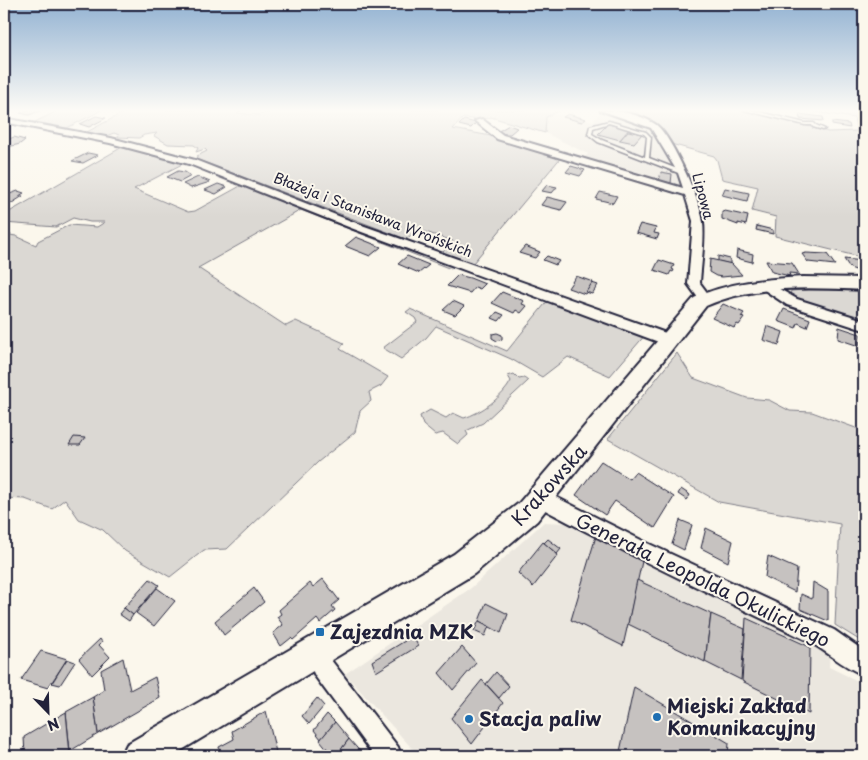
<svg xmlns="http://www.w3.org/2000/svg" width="868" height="760" viewBox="0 0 868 760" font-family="'Playpen Sans',sans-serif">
<rect width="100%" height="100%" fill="#fbf7ec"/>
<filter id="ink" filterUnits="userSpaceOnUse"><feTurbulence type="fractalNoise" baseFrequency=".02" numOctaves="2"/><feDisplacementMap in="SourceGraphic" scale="10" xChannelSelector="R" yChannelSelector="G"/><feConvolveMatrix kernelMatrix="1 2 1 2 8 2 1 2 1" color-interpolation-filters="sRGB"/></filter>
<g filter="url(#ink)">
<g fill="#ebe7df">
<path d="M602,111L652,125L678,169L682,188L625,174L582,159L588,154L545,133L546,117L554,113L593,121Z"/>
<path d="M544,522L567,523L643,556L830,648L829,667L864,684V756H419L345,674L471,588Z"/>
</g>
<g fill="#dbd8d3" stroke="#7e7d87">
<path d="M59,110H102L67,128L35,122Z"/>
<path d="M128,110H242L237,113L259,115L278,110H560L546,117L545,133L491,117L483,120L463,118L453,129L491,136L562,156L473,263L443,252L453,241L419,230L406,239L196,159L197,156L207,151L205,149L196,152L198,148L194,145L168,144L154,136L157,133L144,135L139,138L118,137L119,135L114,133L106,136L87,132Z"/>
<path d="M609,110H741L766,114L828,132L857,131L854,118L802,110H864V258L775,236L776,217L752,211L758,187L722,179L717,160L714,156L671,144L659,127L652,122Z"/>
<path d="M124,146L186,162L134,189L188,212L195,211L244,184L457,264L451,269L301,210L198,268L286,326L296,321L344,343L340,349L388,377L381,386L369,392L371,401L360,411L355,432L318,462L227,549L204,550L170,577L125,551L103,530L79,519L65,499L52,509L25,499L4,498V234L16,236L36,245L38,241L69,225L97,227L105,222H90L73,218L56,227L4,223V215Z"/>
<path d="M816,289L864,290V321L799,300L790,294L791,291Z"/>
<path d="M549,299L646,334L610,376L568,357L542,377L511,359L436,326L426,338L401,359L383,348L417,322L415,318L406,312L410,309L507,351Z"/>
<path d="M677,353L693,378L747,398L769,400L790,411L812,412L864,431V643L835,625L840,524L719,502L608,439Z"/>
<path d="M514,374L519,379L524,378L528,381L483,423L466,431L468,435L458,444L443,433L435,435L423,425L420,416L430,410L446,418L453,413L464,418C481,413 503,397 511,381L508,376Z"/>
</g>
<g fill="#c6c2c0" stroke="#22223b">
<path d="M42,110L29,115L20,113L27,110Z"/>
<path d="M568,114L586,119L582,122L563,117Z"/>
<path d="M799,114L823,117L824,121L800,119Z"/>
<path d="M96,116L106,118L89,127L80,124Z"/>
<path d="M464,120L476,123L471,128L459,125Z"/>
<path d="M832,122L849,124L850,128L832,125Z"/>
<path d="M608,124L629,129L620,140L598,134Z"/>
<path d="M509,125L517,128L510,134H505L497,132Z"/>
<path d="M628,131L642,134L634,143L620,140Z"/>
<path d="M14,137L25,140L20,144L4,148L9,145L4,144V141Z"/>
<path d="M88,153L98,155L83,163L72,161Z"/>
<path d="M571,166L585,170L580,176L566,172Z"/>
<path d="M178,171L185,172L191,176L180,182L167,177Z"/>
<path d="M661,172L672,174L671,183L659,181Z"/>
<path d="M198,177L210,182L191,188L183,184Z"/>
<path d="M218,184L227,187L216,194L205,190Z"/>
<path d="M547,185L557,187L552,193L542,191Z"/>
<path d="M725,188L749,193L747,201L722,195Z"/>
<path d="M18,191L24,193L19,196H23L12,203L4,202V196Z"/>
<path d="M600,192L617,196L613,203L596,199Z"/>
<path d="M547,197L567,202L561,210L541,205Z"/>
<path d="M725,211L748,216L746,225L738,223V225L722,219V212Z"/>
<path d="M640,224L656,228L654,233L659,234L657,239L636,233Z"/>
<path d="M757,226L773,230V234L756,230Z"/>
<path d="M356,237L381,247L370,256L345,246Z"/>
<path d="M525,246L540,252L535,258L519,253Z"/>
<path d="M737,250L753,254L752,262L736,258Z"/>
<path d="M806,253L827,254L835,265L808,262L802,254Z"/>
<path d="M407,256L429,265L419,273L398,264Z"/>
<path d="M547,256L559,261L556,265L543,260Z"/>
<path d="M718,256L730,259V264L718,261Z"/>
<path d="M710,259L732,264L742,275L722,277L716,276L709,272Z"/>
<path d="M844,259L864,261V273L850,268Z"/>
<path d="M659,260L674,265L672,269L674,270L673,272L671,271L669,275L654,270Z"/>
<path d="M766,261L792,263L799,274L789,273L790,276L772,272Z"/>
<path d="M458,275L470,278L485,284L480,289L475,287L470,293L447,286Z"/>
<path d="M576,276L593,282L585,294L568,288Z"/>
<path d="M592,283L598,285L592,294L586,292Z"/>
<path d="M502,292L524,301L522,304L527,306L521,313L516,310L514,313L492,303Z"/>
<path d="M453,301L464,306L455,315L443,310Z"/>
<path d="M723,304L744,313L741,317L744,318L739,325L737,324L734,328L712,318Z"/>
<path d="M784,309L810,319L807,327L798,323L796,328L778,321Z"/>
<path d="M497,312L504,315L499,321L492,318Z"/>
<path d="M767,326L783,332L779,345L763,340Z"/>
<path d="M839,327L860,334L859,346L838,339Z"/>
<path d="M497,333L502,335V339L497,341L492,338V334Z"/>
<path d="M74,437L85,438L80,445H69Z"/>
<path d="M601,461L629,479L635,472L674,497L655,528L615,501L605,515L576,495Z"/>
<path d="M681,489L690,495L687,500L678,494Z"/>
<path d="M680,520L692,525L684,550L672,544Z"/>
<path d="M706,528L733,541L728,562L701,548Z"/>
<path d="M596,536L643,557L623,646L571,620Z"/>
<path d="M548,539L561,549L557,554L544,543Z"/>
<path d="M543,542L558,555L533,587L518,573Z"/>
<path d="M768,556L797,569L795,592L765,577Z"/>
<path d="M150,579L159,585L133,615L124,608Z"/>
<path d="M323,579L339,600L332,606L335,610L320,623L317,619L293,640L291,638L281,646L273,633L283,625L277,617L281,614L279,610L310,583L313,587Z"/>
<path d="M637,580L711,614L705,662L628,624Z"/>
<path d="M813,582L828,591V621L800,609L801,594L812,599Z"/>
<path d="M157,588L175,601L154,626L136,613Z"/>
<path d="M254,588L264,602L224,635L215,621Z"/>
<path d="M486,603L508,614L501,633L479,621Z"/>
<path d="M124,608L133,615L129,621L119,614Z"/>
<path d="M711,614L745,629L741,680L705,662Z"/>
<path d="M746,618L810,647L809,714L742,681Z"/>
<path d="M479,621L489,626L485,636L474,631Z"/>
<path d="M413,636L418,646L376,672L372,661Z"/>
<path d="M100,639L102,642L99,645L110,657L92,675L79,659Z"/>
<path d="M462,647L476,663L453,690L439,673Z"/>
<path d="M41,651L67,659L48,688L21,680Z"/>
<path d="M123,658L130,690L155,677L160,698L98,734L93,697L104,690L101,670Z"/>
<path d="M67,659L75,662L60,685L52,683Z"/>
<path d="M496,672L509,686L499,698L486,684Z"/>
<path d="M482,680L503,703L472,744L451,718Z"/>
<path d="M634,687L729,743L728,756H619Z"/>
<path d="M93,697L98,734L70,751L66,712Z"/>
<path d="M317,698L324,706L309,724L302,716Z"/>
<path d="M266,711L277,756H221L219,747L234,739L232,731Z"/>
<path d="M66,712L70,754L66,756H25L24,737Z"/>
<path d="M327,714L335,722L321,739L314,730Z"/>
<path d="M335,722L349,739L336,756H333L320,740Z"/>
<path d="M349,739L364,756H336Z"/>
</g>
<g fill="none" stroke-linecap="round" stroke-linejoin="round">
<defs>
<g id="lane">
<path d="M744,110H752L805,123H814L816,125L825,129L823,130L813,127L812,125H805Z"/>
<path d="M609,121L646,132L651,137L649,158L685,172V174H681L598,142L588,134L590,126ZM609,123L644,134L647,137L645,157L602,140L592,134L593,128Z"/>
</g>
<g id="street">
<path d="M600,110C618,110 640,114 655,124C670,133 702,204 703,222C705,242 701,264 700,283L712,299L711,302H701L688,284L693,221L685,195L497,139L475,121L482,119L503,135L683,188L678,173L651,128Z"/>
<path d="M4,118L111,138L195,160L359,224L674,336L676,340L674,344H664L351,228L189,164L110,143L4,122Z"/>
<path d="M767,282L797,299L864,320V330L787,305L763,289L761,286Z"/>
<path d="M542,490L645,542L834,630L864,651V675C842,667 824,648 802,638C717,597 631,556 547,511L536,504L533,498L536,492Z"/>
<path d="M315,641L323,644L331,660L398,747L401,756H374L315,676L304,652L307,644Z"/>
</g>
<path id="secondary" d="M803,277L864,278V290C812,288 756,284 706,306L537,521L474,574L172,756H121L127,744L454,554L519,503L694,298C729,282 765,279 803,277Z"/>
</defs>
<use href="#lane" stroke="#22223b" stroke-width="3"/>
<use href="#street" stroke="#22223b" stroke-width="4"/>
<use href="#secondary" stroke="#22223b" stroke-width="4"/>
<use href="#lane" fill="#fbf7ec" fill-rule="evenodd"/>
<use href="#street" fill="#fbf7ec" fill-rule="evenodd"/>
<use href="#secondary" fill="#fbf7ec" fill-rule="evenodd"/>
</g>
</g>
<linearGradient id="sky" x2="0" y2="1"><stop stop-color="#92b2d2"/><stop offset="0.51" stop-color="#fdfbf6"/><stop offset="1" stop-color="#fdfbf6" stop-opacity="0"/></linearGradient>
<rect width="868" height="217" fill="url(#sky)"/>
<g fill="#1f6fb2" stroke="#fbf7ec" stroke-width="2">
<rect x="315" y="627" width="10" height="10" rx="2.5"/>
<circle cx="657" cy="717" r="5"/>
<circle cx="469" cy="719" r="5"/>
</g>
<g text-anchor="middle" stroke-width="4" stroke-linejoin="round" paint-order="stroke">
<g font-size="14" fill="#22223b" stroke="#fbf7ec">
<text transform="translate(703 196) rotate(75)" y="5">Lipowa</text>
<text transform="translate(373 215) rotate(21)" y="5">Błażeja i Stanisława Wrońskich</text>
</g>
<g font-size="19" fill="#22223b" stroke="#fbf7ec">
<text transform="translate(549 485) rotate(-48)" y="7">Krakowska</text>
<text transform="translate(703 580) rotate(26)" y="7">Generała Leopolda Okulickiego</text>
</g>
<g font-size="19" font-weight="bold" fill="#22223b" stroke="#fbf7ec" text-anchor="start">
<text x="330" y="639">Zajezdnia MZK</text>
<text x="667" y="713">Miejski Zakład<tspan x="667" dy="22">Komunikacyjny</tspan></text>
<text x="479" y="726">Stacja paliw</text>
</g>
</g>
<rect width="868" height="760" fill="none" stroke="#fbf7ec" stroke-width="20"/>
<rect x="10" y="10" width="848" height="740" fill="none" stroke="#22223b" stroke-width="2" filter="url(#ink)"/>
<g transform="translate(48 712) rotate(157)" stroke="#fbf7ec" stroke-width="4" paint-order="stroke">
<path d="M0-4L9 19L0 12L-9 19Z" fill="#22223b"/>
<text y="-8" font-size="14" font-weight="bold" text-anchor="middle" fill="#22223b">N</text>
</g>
</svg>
